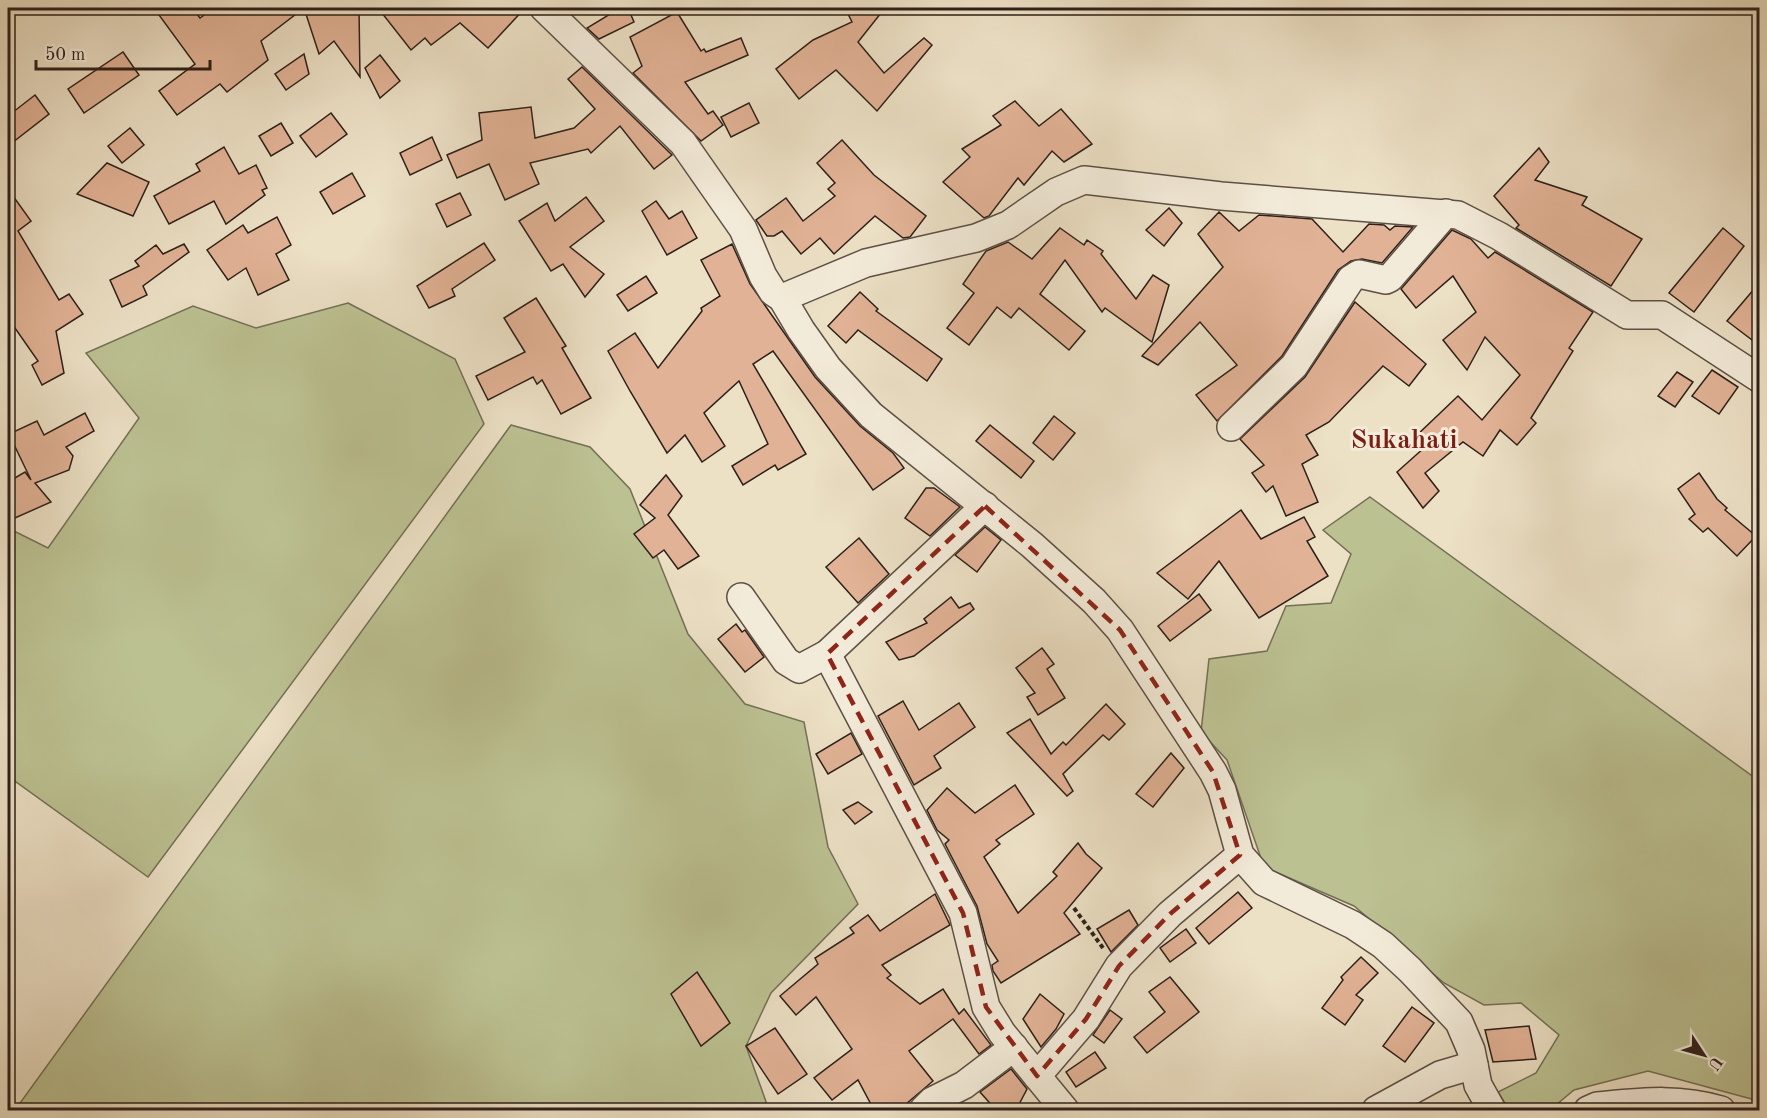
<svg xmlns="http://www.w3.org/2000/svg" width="1767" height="1118" viewBox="0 0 1767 1118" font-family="'Old Standard TT',serif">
<rect width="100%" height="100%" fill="#ece0c5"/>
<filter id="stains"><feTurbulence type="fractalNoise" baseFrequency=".00333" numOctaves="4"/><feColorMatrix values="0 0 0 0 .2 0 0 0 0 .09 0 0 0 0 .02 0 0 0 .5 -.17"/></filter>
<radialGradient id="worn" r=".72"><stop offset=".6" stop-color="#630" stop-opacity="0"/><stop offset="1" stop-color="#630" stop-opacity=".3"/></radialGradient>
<g fill="#bcc192" stroke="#747056" stroke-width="1.5">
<path d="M348,303L455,359L484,424L148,877L8,776V528L48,548L139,418L86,353L193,306L256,328Z"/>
<path d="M511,425L590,447L630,489L688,634L745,704L804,722L828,847L858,904L771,993L746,1046L769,1110H15Z"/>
<path d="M1370,497L1759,781V1101L1648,1071L1574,1090L1550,1110H1509L1498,1092L1536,1073L1559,1035L1521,1003L1484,1005L1444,983L1354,906L1264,867L1227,760L1201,732L1209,659L1267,651L1286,606L1331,603L1351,554L1323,530Z"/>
</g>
<g fill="#e1b295" stroke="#2d201a" stroke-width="1.5">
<path d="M169,8H192L200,18L214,8H359L360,77L334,41L319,54L304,8L261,41L268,60L227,92L220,84L177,115L159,91L195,64L159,15Z"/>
<path d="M378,8H525L488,48L460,23L431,45L425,38L411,50Z"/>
<path d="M620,8H628L634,22L599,39L587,28Z"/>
<path d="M845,8H885L858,42L884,73L924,38L932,45L877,111L836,70L799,99L776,69L813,40L852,22Z"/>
<path d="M677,12L701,51L704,49L706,52L741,38L748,55L685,82L708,114L713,111L723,125L701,141L633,73L642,66L630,37Z"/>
<path d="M123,52L139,75L84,113L68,89Z"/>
<path d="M304,54L309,74L286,90L275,74Z"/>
<path d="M380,55L400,81L380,98L365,68Z"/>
<path d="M582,67L672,155L654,169L620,126L591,153L588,149L530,163L539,184L505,200L489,164L457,178L447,155L482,140L479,113L531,107L535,138L574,128L595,109L568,79Z"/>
<path d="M35,95L49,114L8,146V116Z"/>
<path d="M1015,101L1039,126L1061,109L1092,144L1064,162L1052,151L1024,185L1018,178L989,216L984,218L943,182L970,157L962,149L1001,125L993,116Z"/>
<path d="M749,103L759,123L731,137L721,117Z"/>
<path d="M331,113L347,134L316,157L300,136Z"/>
<path d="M281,123L293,143L271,156L259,136Z"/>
<path d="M130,128L144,145L122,163L108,146Z"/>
<path d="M432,137L442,160L410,175L400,153Z"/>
<path d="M842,140L874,175L926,216L910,237L903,238L875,216L834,254L820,238L801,254L782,231L774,236H767L756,220L786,198L803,221L835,196L828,189L835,183L817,163Z"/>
<path d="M224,147L239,174L256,165L267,188L262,190L265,195L226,224L214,201L169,224L154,196L200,171L196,164Z"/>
<path d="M1539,148L1549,162L1535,180L1587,197L1582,205L1642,239L1611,286L1516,228L1519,225L1494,196Z"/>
<path d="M107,163L149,182L133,216L77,194Z"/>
<path d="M352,173L365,196L333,214L320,192Z"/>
<path d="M8,189L31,221L18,231L59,300L69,294L83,314L56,331L64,373L42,385L32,365L38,361L8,318Z"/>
<path d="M460,193L471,215L447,227L436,204Z"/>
<path d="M586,197L604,221L570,247L604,274L585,297L563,264L551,271L519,221L547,203L555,221Z"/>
<path d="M656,201L669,219L682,211L697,238L667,255L642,211Z"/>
<path d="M1169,208L1182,223L1164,246L1146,230Z"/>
<path d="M1219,212L1239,231L1259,215L1312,219L1343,252L1369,224L1384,225L1390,230L1395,226L1413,227L1382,263L1362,259L1351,261L1338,270L1282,356L1217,421L1196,395L1237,365L1200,322L1158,365L1142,356L1223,267L1198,234Z"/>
<path d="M277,217L291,245L276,254L289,280L258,295L246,268L228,280L207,250L243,225L248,233Z"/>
<path d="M1060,228L1084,245L1087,240L1103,251L1101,254L1136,299L1153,275L1169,285L1152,342L1105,308L1102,312L1065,260L1040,294L1085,331L1069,350L1019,308L1011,318L997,307L969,345L947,328L974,293L963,284L986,251L1008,242L1032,259Z"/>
<path d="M1723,228L1744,246L1694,312L1669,293Z"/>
<path d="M1452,230L1471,239L1488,258L1495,252L1593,312L1569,348L1573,351L1531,418L1536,423L1517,445L1500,430L1483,456L1463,442L1425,473L1439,491L1423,508L1397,472L1425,447L1415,437L1458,396L1482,420L1520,375L1485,337L1467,370L1443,340L1476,312L1453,276L1416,308L1401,289Z"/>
<path d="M484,243L495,260L452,289L455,296L429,308L417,286Z"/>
<path d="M184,244L189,252L143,286L147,295L122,307L110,280L139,266L135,261L156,245L163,254Z"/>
<path d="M732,244L750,284L815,377L860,426L893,453L904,468L873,490L773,351L753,364L806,454L778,470L775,465L743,485L732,466L768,444L739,381L704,413L725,446L702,462L685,435L667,453L630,391L608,351L635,333L658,368L702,311L701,308L720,296L701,260Z"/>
<path d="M646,276L657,293L628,311L617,295Z"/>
<path d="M1760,282V346L1727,321Z"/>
<path d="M860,292L878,309L876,311L942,359L927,381L858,330L846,343L828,326Z"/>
<path d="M536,298L566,346L562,348L591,398L561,414L542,380L537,384L533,377L488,400L476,376L525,352L504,318Z"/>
<path d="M1355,302L1426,364L1409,386L1383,366L1329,422L1306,435L1318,455L1302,464L1318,502L1286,516L1273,486L1266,492L1252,473L1264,465L1240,439L1305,377Z"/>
<path d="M1712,370L1738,387L1719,414L1692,396Z"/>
<path d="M1677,372L1693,382L1675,407L1658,396Z"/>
<path d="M85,413L94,431L66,447L73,456L69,470L35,483L51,502L8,521V482L25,472L31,480L9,434L37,421L44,435Z"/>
<path d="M1054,416L1075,433L1053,460L1033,443Z"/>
<path d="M990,425L1034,461L1021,478L976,441Z"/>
<path d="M1699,473L1717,499L1727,508L1725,510L1756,536L1737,556L1708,528L1703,532L1689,519L1695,514L1678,489Z"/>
<path d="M666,475L682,496L668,515L699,556L678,569L664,550L653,558L634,534L655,518L640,505Z"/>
<path d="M926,488H934L960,507L930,536L905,518Z"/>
<path d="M1241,510L1261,539L1304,517L1315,537L1307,541L1328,576L1259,618L1219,561L1188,599L1157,573Z"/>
<path d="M985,527L1001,540L977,572L955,555Z"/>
<path d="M859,538L889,574L858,603L826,567Z"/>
<path d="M1199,594L1211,610L1170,641L1158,626Z"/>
<path d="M951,597L959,608L970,603L974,609L914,656L899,660L886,642L927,623L924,619Z"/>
<path d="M736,624L742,632L745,630L764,657L745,672L718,639Z"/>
<path d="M1042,648L1054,664L1047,669L1065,698L1038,715L1027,697L1035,693L1016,668Z"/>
<path d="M903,701L919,730L959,703L975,727L934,756L941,768L914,785L878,716Z"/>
<path d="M1106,704L1125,724L1109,740L1103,735L1063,774L1073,791L1067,796L1007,733L1030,719L1051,754L1063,742L1066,745Z"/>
<path d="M851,733L862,754L828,774L816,754Z"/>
<path d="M1171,753L1184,768L1153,807L1136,794Z"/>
<path d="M1015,785L1034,814L996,840L1000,844L984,857L1018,913L1057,876L1053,872L1078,843L1086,854L1102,868L1064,913L1080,934L1001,983L993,971L992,965L998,961L987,944L977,906L945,844L949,840L937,830L927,810L947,788L975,813Z"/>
<path d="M858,802L872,812L855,824L843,810Z"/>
<path d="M1238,892L1252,908L1209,944L1196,928Z"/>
<path d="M935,894L950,925L882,965L891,975L887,978L920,1004L943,989L959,1014L964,1009L991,1045L979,1054L953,1019L909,1051L933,1081L899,1110H874L858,1080L832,1100L814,1078L852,1049L816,997L796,1015L780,996L818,964L815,958L854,933L850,928L868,915L880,931Z"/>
<path d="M1129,910L1138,925L1111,952L1097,929Z"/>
<path d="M1186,929L1196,943L1170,962L1160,948Z"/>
<path d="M1361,957L1378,973L1356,995L1363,1000L1345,1025L1322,1008L1343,980L1341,977Z"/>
<path d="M697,972L730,1023L701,1046L671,994Z"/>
<path d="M1170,977L1199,1012L1147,1053L1134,1037L1165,1012L1149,992Z"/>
<path d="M1040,994L1064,1014L1056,1029L1041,1047L1023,1019Z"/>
<path d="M1412,1007L1434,1023L1405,1062L1383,1046Z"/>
<path d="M1110,1010L1122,1019L1104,1043L1093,1035Z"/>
<path d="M1529,1026L1536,1059L1493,1062L1485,1030Z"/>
<path d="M775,1028L807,1074L778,1094L746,1046Z"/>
<path d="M1095,1052L1106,1068L1076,1087L1066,1072Z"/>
<path d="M1011,1069L1027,1089L1016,1110H996L980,1092Z"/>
</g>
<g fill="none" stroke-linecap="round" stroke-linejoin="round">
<defs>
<g id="street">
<path d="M544,8L683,143L743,229L763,276L773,292L782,298L866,263L976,238L1008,225L1056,192L1084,180L1221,196L1458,215L1499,236L1627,315H1662L1760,379"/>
<path d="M782,298L801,330L828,368L871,415L1032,545L1094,601L1120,630L1213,772L1222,790L1240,855L1264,882L1353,925L1383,945L1410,970L1459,1022L1471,1050L1478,1085L1492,1110"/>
<path d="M1231,427L1294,366L1351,279L1359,274L1386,280L1390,278L1446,213"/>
<path d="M741,597L786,661L799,669L827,654L985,506"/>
<path d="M827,654L963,913L986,1007L1002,1033L1037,1076"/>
<path d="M923,1110L932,1101L964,1085L1014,1047"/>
<path d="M1065,1110L1037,1076L1086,1019L1119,966L1170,914L1240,855"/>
<path d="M1376,1110L1440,1075L1474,1065"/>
<path d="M1588,1110L1597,1106C1640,1102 1679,1097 1721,1110"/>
</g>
</defs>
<use href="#street" stroke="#5d5045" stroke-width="30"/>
<path stroke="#2d201a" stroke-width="4" stroke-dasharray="4.5 3" stroke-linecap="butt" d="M1074,908L1103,948"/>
<use href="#street" stroke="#f3ebd9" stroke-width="27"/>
</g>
<path fill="none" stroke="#8f2418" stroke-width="4.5" stroke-dasharray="12 8" stroke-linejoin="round" d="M985,506L1120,630L1213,772L1240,855L1170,914L1119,966L1086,1019L1037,1076L986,1007L963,913L827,654Z"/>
<g text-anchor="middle" stroke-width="6" stroke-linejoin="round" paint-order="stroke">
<g font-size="27" font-weight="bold" fill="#7a1f14" stroke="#f3ebd9">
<text x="1404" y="448">Sukahati</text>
</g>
</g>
<rect width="1767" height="1118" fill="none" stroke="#ece0c5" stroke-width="30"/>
<rect x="9" y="9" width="1749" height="1100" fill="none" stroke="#2d201a" stroke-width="3"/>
<rect x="15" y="15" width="1737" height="1088" fill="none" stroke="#2d201a" stroke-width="1.5"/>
<g transform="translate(1704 1055) rotate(126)" stroke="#f3ebd9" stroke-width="4.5" paint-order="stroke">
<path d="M0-4.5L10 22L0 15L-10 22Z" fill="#2d201a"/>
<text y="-9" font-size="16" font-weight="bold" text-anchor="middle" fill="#2d201a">U</text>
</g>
<path d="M36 60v9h174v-9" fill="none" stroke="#2d201a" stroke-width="3"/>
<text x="45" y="60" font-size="18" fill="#2d201a" stroke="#f3ebd9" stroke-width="4.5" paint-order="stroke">50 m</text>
<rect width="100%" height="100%" filter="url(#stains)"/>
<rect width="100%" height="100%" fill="url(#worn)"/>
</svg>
